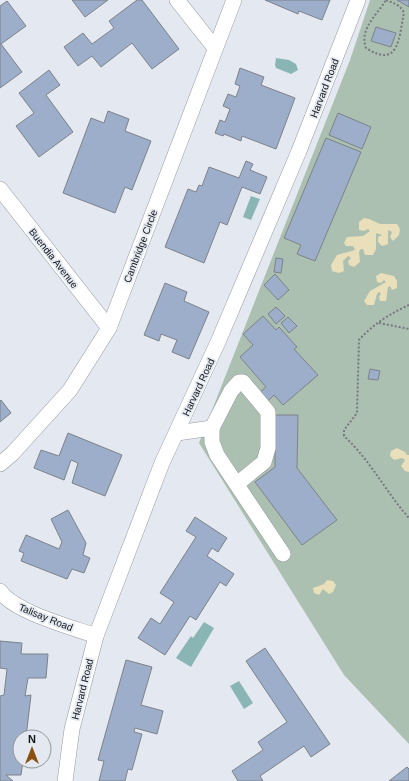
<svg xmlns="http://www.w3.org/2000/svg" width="409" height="781" viewBox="0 0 409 781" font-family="Helvetica,sans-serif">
<rect width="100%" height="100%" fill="#e4e9f1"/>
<path fill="#abc0b0" d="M370,0H409V744L344,675L199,443L350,60Z"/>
<g fill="#e9dfba">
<path d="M364,218L369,219L380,224H397L400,229L399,235L393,241L390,237L392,232L388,230V244L382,246L378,242V237L382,235L376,233V249L373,255H365L363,249H361L359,252L360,262L354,267L349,265L348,261L351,258L348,256L343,261L344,271L339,273L332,271L331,265L337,255L355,250L353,246H346L344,243L347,237L363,236L370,231L368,229L364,231L359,230V222Z"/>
<path d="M381,273L394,276L397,281V288L392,290L390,286L388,287L386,301H380L379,297L381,293L379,292L377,294L374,305H367L364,301L370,291L386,282L384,280L381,283L377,282L376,276Z"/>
<path d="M397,448L405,452L407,455H409V472L405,471L401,466L405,460L402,458L394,460L390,456L391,451Z"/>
<path d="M327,580L333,581L336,585L333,592L329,594L323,589L319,595L314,593L313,588L324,584Z"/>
</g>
<g fill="#8ab5b5">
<path d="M276,58L289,60L296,64L298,70L291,74L276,68L275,65Z"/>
<path d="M251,196L260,199L251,220L243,217Z"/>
<path d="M204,622L214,628L191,667L176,658L191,636L193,638Z"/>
<path d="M239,681L253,703L244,709L230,686Z"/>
</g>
<g fill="#9caeca" stroke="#7d8289">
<path d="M72,0H108L85,17Z"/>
<path d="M137,0H142L179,49L152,69L132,43L101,67L92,56L78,66L64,47L83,33L92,44L114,28L109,21Z"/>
<path d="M265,0H330L322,20L299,11L298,14Z"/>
<path d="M397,0H409V7Z"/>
<path d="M7,1L26,26L1,44L22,72L0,88V6Z"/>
<path d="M376,27L396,33L391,47L371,41Z"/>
<path d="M240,68L264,77L261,85L295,98L276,149L242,136L241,141L224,134L223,136L215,133L220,120L225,122L230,109L223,106L228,94L236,97L240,86L235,84Z"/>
<path d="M49,70L60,85L46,95L73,132L39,157L16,126L34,113L19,93Z"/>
<path d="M108,111L129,119L125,131L151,141L132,190L125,187L115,213L63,193L91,118L104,123Z"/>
<path d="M338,113L371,127L362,149L329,135Z"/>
<path d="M326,138L361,152L315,261L297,254L301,245L284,238Z"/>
<path d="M246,161L253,164L250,170L267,177L260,194L242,187L227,225L220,222L204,263L165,247L188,189L196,192L199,185L202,186L209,167L239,178Z"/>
<path d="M276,258L283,259L281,273L274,272Z"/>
<path d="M275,274L289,290L278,300L264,285Z"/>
<path d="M165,283L187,292L184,301L209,312L189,359L172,352L177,340L161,334L159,341L144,335Z"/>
<path d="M276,307L285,316L276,324L268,314Z"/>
<path d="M263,316L276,330L279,327L297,347L294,349L318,375L283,405L274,395L268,401L260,392L266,387L240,357L253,345L243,334Z"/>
<path d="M288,317L297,326L289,333L281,323Z"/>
<path d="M370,369L380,371L378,380L368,379Z"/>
<path d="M1,400L11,413L0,422V401Z"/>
<path d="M275,415H298L297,468L337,520L302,545L255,482L275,467Z"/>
<path d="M68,433L122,455L105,496L72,483L78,463L71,460L64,480L34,468L41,450L59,456Z"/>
<path d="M68,510L86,543L83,555L90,558L84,573L72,569L67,579L21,561L24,553L19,551L26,535L59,549L62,542L51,519Z"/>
<path d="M195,517L227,538L218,552L212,548L207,556L234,574L226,586L220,582L196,620L190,616L165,655L138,638L151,618L160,624L174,602L160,593L196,537L186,531Z"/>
<path d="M0,641L22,643L21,654H48L46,678H28L25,696L31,695L26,737H20V761H23L21,775H6L13,781H0V696L4,695L7,669L0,668Z"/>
<path d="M265,648L330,744L311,757L304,746L260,776L263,781H238L232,771L263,750L258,742L287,722L246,661Z"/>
<path d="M126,660L152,667L141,705L163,711L157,734L135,728L134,732L142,734L132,770L128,769L125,781H99L104,761L98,760Z"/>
<path d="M407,767L409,769V781H389Z"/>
</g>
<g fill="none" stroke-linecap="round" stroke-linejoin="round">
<defs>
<g id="minor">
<path d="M177,0L215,48"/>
<path d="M0,189L109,328"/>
<path d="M212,428L231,391L239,382H243L268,412V448L264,462L237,484"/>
<path d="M177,433L212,428V442L217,455L283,554"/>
<path d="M0,464L12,454L70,390L109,328L234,0"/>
<path d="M0,591C14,612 71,627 96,636"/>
<path d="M65,781L72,729L96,636L162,463L218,342L299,151L358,0"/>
</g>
</defs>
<use href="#minor" stroke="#9499a0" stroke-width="16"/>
<g stroke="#76797e" stroke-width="2" stroke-dasharray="2 2" stroke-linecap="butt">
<path d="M386,0C393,3 401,5 404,13C399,35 400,70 366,48C359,29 377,15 386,0Z"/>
<path d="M409,305C391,313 372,325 359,340L357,413L344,430V436C371,461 385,491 409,518"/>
<path d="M379,323L409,329"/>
</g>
<use href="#minor" stroke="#fff" stroke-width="15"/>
</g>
<g text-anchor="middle" stroke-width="3.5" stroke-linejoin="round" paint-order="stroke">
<g font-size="10" fill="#131417" stroke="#e4e9f1">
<text transform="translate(324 88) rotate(-69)" y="4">Harvard Road</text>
<text transform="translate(140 246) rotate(-69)" y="4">Cambridge Circle</text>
<text transform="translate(54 258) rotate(52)" y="4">Buendia Avenue</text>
<text transform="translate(198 387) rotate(-65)" y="4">Harvard Road</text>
<text transform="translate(46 617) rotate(22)" y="4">Talisay Road</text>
<text transform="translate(82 689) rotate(-76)" y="4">Harvard Road</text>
</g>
</g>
<g transform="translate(32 749)"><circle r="19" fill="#e4e9f1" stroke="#90949a"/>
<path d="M0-3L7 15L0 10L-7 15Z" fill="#8b4f0f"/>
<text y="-6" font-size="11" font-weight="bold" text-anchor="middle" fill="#131417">N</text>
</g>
</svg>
